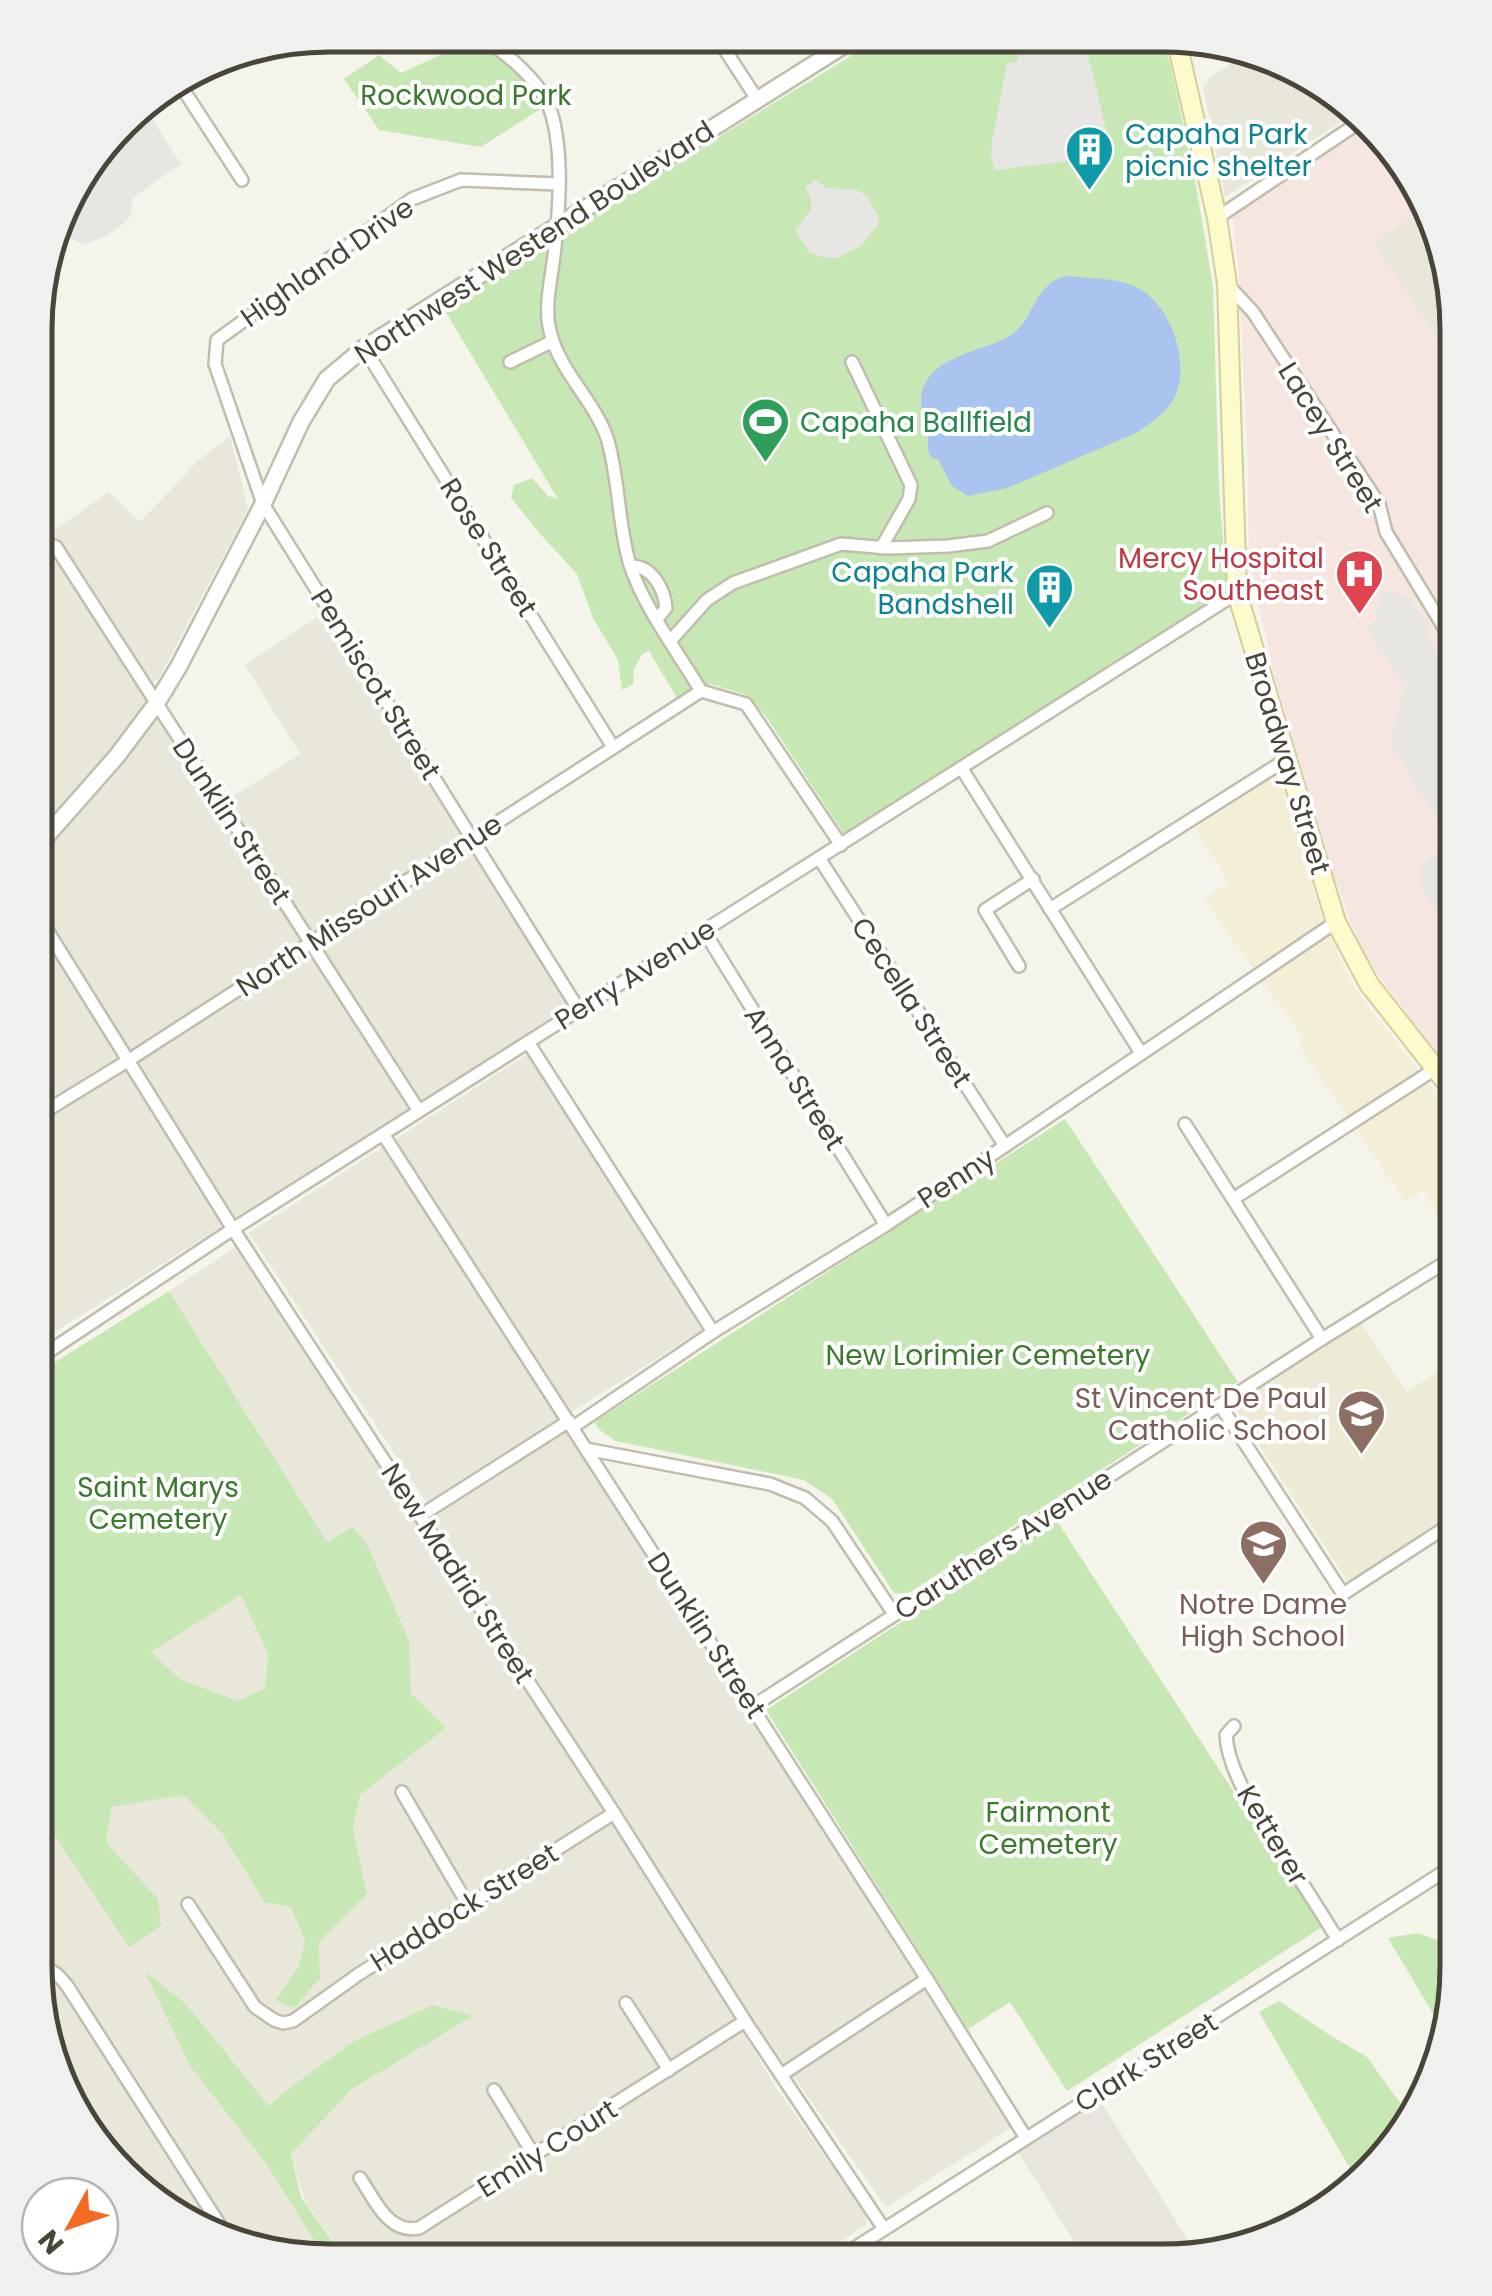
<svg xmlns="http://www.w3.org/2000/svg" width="1492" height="2296" viewBox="0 0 1492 2296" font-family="Poppins,sans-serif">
<rect width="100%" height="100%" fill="#f5f4eb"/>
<g fill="#e9e7d9">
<path d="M1244,55L1341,96L1355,113L1225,197L1203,88L1211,77Z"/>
<path d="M1426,206L1434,217L1457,330V364L1454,366L1374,242Z"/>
<path d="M230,436L248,509L159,678L140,691L216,807L300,754L245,665L322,614L569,1007L36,1344L37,542L109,492L140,522L198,461Z"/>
<path d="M528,1054L702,1330L427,1503L249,1233Z"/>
<path d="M237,1246L660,1895L778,2091L865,2212L866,2225L812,2260L346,2259L305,2201L291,2154L351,2090L472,2017L354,2041L288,2089L269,2106L186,2004L265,2162L326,2259H292L151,2200L58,2079L35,1966V1806L129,1947L158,1899L106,1842L112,1807L183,1795L222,1833L263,1901L291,1907L305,1941L298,1968L275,2000L320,1978L319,1942L367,1894L353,1829L360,1795L446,1728L411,1693L409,1641L327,1542L169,1291Z"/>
<path d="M567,1428L1012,2127L886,2207L754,2021L431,1514Z"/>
<path d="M242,1595L268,1654L265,1688L238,1701L180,1679L150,1651Z"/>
</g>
<path fill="#f5eed7" d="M1279,773L1321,916L1348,977L1363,1000L1457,1121V1240L1423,1191L1405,1201L1298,1044L1304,1039L1204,899L1229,883L1195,828Z"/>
<path fill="#e8e5df" d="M1099,2099L1197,2254L1163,2261H1087L1017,2151Z"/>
<path fill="#edebd5" d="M1361,1324L1407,1392L1457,1359V1511L1348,1582L1232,1403Z"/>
<path fill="#f5e6df" d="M1364,126L1420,211L1374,242L1454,365L1457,364V1037L1435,1052L1368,960L1352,926L1332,871L1274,675L1249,559L1248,461L1238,260L1232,217L1252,200Z"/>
<g fill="#c7e8b5" fill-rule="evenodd">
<path d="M882,37H1162L1171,67L1196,186L1213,286L1219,491L1227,590L844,834L765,715L744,694L710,684L677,698L649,651L642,654L634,669L633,684L622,690L618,660L593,618L577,574L541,535L511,498L514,485L532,478L548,496L558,499L442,306Z"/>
<path d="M471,41C508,63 519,70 542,108L481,147L379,130L344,79L379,55L401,73Z"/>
<path d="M1065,1119L1238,1382L907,1594L894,1593L832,1499L804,1480L616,1441L601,1431L594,1422Z"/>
<path d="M169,1291L327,1542L353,1527L368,1546L409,1641L411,1693L446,1728L360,1795L353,1829L367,1894L319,1942L320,1978L294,2008L275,2000L298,1968L305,1941L291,1907L264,1902L222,1833L183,1795L112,1807L106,1842L158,1899L161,1926L129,1947L35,1806L36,1374ZM241,1595L268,1654L265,1688L238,1701L180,1679L151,1652Z"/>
<path d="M1057,1521L1322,1927L1067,2091L1010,2002L968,2029L766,1710Z"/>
<path d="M1417,1933L1447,1943L1456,1953V1986L1441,2027L1388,1938Z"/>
<path d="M145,1972L186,2004L269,2106L288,2089L354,2041L433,2005L473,2016L351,2090L291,2154L301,2197L345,2259H326L265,2162L190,2066Z"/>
<path d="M1279,2001L1331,2036L1367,2057L1408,2114L1396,2145L1355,2177L1259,2012Z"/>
</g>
<g fill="#e7e6e2">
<path d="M1017,37H1082L1085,42L1080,54L1088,55L1110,145L1101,148V157L995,170L991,156L992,142L1007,63L1016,62L1019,59L1015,51L1011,50Z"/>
<path d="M142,104L181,164L132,198L131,215L122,225L106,236L84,245L72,239L62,227L59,228L74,183L136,108Z"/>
<path d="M816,179L826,188L857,190L867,196L878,216L879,223L862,245L838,258H829L810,253L795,231L811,209V199L805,187Z"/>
<path d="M1383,590L1409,597L1431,635L1427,639L1438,658L1447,653L1457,670V835L1450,840L1391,745L1404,686L1367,627L1376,621Z"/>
<path d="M1457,841V918L1436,911L1421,886V864Z"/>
</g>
<path fill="#a9c5ef" d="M1065,276C1085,278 1117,278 1134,286C1170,302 1190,359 1176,394C1170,410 1152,422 1138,432L1007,488L968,496L952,486L938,459L931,458L927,449C933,429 915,408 923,388C936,355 980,352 1008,337C1030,325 1032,297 1051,283C1055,279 1061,278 1065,276Z"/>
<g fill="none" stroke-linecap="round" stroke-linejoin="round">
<defs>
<g id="minor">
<path d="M480,35C506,54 541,80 551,112C564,154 559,213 554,256C551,280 544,308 550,331C559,371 594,400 607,438C619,476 618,526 630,565C644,608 678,652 701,691L746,704L841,845"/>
<path d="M716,36L757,99"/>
<path d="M179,83L242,180"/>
<path d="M558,184L461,180L412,199L217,340L215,364L263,504L579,1010"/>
<path d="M1217,218L1361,121"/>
<path d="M1227,284L1253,312L1379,504L1386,532L1457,649"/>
<path d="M364,348L613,747"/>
<path d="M510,362L553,341"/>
<path d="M852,362L911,485L909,499L881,548"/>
<path d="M37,540L56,547L419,1111"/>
<path d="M631,566C652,566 664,588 666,608L657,619"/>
<path d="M671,640L707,600L733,583L841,544L888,548L948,546L988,541L1047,513"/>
<path d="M962,769L1141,1053"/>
<path d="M819,858L1005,1146"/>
<path d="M1050,909L1287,759"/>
<path d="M37,914L233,1229L614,1813L745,2021L884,2229"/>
<path d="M704,931L886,1225"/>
<path d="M1019,966L985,910L1033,879"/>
<path d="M528,1042L713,1332"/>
<path d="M36,1117L129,1060L701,691"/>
<path d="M1185,1124L1322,1339"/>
<path d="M383,1134L927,1979L1026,2138"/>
<path d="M1233,1199L1435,1069L1457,1048"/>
<path d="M36,1360L233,1229L1237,593"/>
<path d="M1220,1405L1343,1594L1457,1520"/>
<path d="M573,1427L713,1332L886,1225L1005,1146L1336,922"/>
<path d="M586,1449L770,1484L805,1498L832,1521L894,1614"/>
<path d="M420,1516L569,1421"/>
<path d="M753,1706L1322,1339L1457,1255"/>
<path d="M1234,1726L1226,1735C1228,1774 1262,1821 1283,1854C1302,1882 1320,1911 1338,1940"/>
<path d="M402,1792L468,1905"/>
<path d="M188,1904L255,2007L274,2020L283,2023L293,2021L359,1974L614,1813"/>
<path d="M36,1969C52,1967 59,1975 68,1987L223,2230"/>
<path d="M626,2003L669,2070"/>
<path d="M781,2075L927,1979"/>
<path d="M494,2090L535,2157"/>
<path d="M360,2178C375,2200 388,2234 419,2228L745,2021"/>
<path d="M836,2260L1456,1864"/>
</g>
<path id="tertiary" d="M37,847L117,756L156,704L179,666L263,504L301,422L327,379L364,348L857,37"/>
<path id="secondary" d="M1176,38L1217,218L1227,284L1237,593L1336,922L1369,984L1457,1096"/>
</defs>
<use href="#minor" stroke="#c0bdad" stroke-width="16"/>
<use href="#tertiary" stroke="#c0bdad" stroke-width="20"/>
<use href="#secondary" stroke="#d3cf9b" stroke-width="22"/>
<use href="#minor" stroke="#fff" stroke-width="11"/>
<use href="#tertiary" stroke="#fff" stroke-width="15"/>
<use href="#secondary" stroke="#fdfbcc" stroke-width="18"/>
</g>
<defs>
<symbol id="building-pin" viewBox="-11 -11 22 30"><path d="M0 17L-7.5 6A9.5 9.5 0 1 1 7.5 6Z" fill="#0f9aa8" stroke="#fff"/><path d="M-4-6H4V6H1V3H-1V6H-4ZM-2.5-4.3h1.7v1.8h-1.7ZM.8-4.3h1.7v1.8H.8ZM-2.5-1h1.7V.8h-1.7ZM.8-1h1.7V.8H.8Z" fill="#fff"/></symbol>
<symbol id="stadium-pin" viewBox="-11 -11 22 30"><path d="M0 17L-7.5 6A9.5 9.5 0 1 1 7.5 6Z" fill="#2e9e5b" stroke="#fff"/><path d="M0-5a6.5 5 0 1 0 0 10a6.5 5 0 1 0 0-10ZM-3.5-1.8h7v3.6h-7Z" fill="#fff"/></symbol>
<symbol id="hospital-pin" viewBox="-11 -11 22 30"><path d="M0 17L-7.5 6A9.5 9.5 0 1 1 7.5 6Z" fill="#e0444e" stroke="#fff"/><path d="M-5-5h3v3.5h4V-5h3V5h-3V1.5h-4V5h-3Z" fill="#fff"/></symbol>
<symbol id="school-pin" viewBox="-11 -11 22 30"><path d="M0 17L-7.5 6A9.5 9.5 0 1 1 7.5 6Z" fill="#8d6e63" stroke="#fff"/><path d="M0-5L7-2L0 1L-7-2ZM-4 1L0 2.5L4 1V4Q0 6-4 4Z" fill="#fff"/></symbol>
</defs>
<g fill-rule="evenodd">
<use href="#building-pin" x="1062" y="122" width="55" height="75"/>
<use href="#stadium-pin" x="738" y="394" width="55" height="75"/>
<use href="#hospital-pin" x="1332" y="546" width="55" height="75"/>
<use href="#building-pin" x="1022" y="560" width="55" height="75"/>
<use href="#school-pin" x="1334" y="1386" width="55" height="75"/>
<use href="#school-pin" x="1236" y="1516" width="55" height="75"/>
</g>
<g text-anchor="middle" stroke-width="8" stroke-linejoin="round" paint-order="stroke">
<g font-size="28" fill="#3b7a2c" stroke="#fff">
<text x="466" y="105">Rockwood Park</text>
<text x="988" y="1365">New Lorimier Cemetery</text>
<text x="158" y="1497">Saint Marys<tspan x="158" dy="32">Cemetery</tspan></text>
<text x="1048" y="1822">Fairmont<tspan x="1048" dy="32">Cemetery</tspan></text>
</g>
<g font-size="28" fill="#0d838f" stroke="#fff" text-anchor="start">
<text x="1125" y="144">Capaha Park<tspan x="1125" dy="32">picnic shelter</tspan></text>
<text x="1014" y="582" text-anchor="end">Capaha Park<tspan x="1014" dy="32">Bandshell</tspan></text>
</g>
<g font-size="28" fill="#494639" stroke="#fff">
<text transform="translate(534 242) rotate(-33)" y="10">Northwest Westend Boulevard</text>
<text transform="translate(327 262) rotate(-35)" y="10">Highland Drive</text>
<text transform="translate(1331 437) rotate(58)" y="10">Lacey Street</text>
<text transform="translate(489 547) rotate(58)" y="10">Rose Street</text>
<text transform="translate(376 684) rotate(58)" y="10">Pemiscot Street</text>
<text transform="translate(1288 763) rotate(73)" y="10">Broadway Street</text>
<text transform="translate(232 821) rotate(57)" y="10">Dunklin Street</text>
<text transform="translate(369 905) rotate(-33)" y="10">North Missouri Avenue</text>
<text transform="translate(635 974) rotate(-32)" y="10">Perry Avenue</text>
<text transform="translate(912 1002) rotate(57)" y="10">Cecella Street</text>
<text transform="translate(795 1078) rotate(58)" y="10">Anna Street</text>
<text transform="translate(956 1178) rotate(-33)" y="10">Penny</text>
<text transform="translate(1003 1544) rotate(-33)" y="10">Caruthers Avenue</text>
<text transform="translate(458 1573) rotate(57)" y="10">New Madrid Street</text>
<text transform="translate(707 1635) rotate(57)" y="10">Dunklin Street</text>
<text transform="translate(1273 1835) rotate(59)" y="10">Ketterer</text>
<text transform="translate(464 1907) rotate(-32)" y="10">Haddock Street</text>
<text transform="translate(1146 2062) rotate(-32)" y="10">Clark Street</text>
<text transform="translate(547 2148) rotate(-32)" y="10">Emily Court</text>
</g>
<g font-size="28" fill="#27864d" stroke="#fff" text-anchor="start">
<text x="800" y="432">Capaha Ballfield</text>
</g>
<g font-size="28" fill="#be3a42" stroke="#fff" text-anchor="end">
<text x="1324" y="568">Mercy Hospital<tspan x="1324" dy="32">Southeast</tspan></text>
</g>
<g font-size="28" fill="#785e54" stroke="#fff" text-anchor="end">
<text x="1327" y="1408">St Vincent De Paul<tspan x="1327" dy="32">Catholic School</tspan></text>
<text x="1263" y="1614" text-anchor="middle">Notre Dame<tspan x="1263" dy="32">High School</tspan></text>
</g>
</g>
<path d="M0 0H1492V2296H0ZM329 52H1163A277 277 0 0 1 1440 329V1967A277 277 0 0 1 1163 2244H329A277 277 0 0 1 52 1967V329A277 277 0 0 1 329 52Z" fill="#f0f0ef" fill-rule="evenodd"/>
<path fill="none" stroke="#494639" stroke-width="5" d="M329 52H1163A277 277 0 0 1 1440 329V1967A277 277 0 0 1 1163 2244H329A277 277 0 0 1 52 1967V329A277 277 0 0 1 329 52Z"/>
<g transform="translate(70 2226) rotate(230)"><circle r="48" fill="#ffffff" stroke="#b6b5b0" stroke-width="2.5"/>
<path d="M0-8L18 38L0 25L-18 38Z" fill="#f46a22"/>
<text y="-15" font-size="28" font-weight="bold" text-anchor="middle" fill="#494639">N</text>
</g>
</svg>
